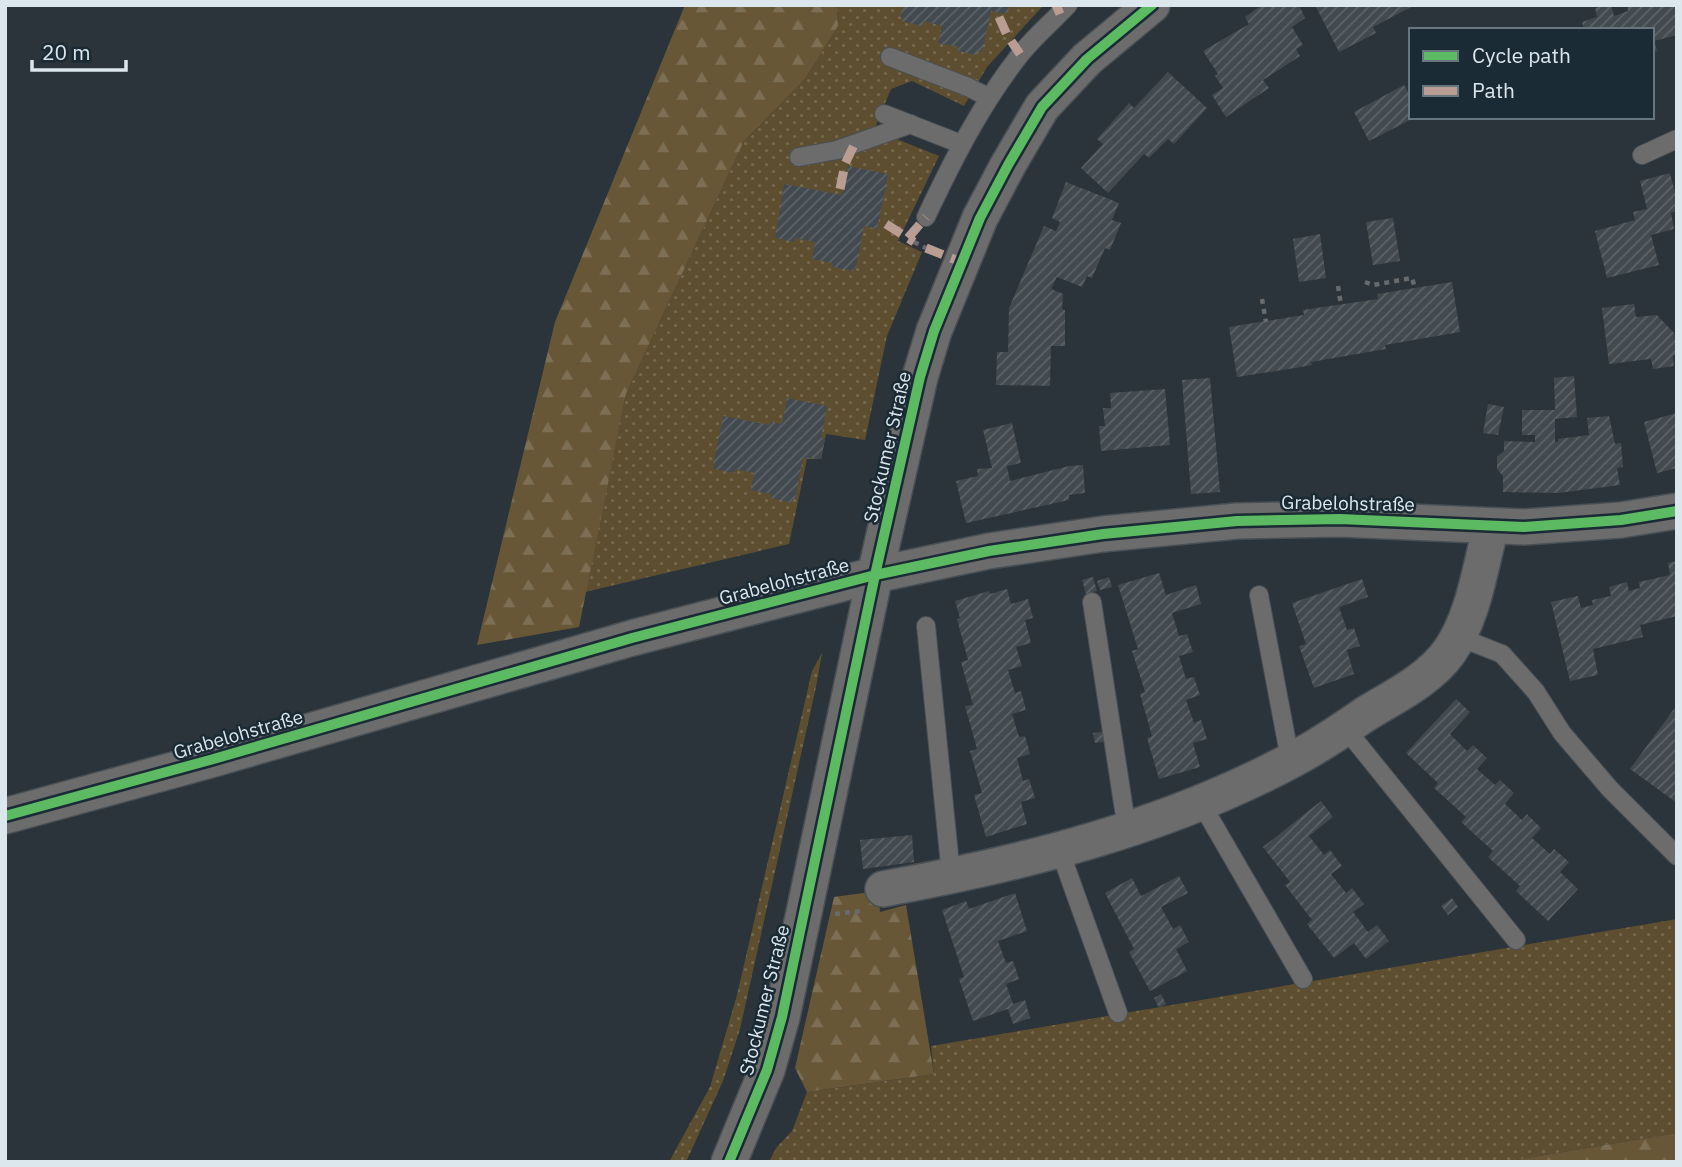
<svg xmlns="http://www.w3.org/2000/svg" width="1682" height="1167" viewBox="0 0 1682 1167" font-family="'IBM Plex Sans',sans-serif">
<defs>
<pattern id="grass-dots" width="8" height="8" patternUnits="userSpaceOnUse" patternTransform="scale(1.75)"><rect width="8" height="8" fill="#5e4e30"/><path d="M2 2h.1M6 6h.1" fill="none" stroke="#74684e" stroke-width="1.8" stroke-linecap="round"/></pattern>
<pattern id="forest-firs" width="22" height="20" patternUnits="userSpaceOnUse" patternTransform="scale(1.75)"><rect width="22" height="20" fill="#685737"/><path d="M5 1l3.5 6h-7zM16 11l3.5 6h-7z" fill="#7d6f54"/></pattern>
<pattern id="building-hatch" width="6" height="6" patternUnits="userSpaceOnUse" patternTransform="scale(1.75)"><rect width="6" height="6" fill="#424a4f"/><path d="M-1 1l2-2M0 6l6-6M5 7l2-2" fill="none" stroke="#5d6469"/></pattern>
</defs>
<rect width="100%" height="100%" fill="#2b343a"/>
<g fill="url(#grass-dots)">
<path d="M837,5H1042V7L987,67L964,106L912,81L891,89L874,130L939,156L898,241L922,252L887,336L865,440L826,434L821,459H807L789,544L585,592L626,394L744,141L805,79L838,26Z"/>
<path d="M822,653L816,687L740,1029L723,1081L686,1162H669L710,1087L737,995L812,671Z"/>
<path d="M1677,919V1133L1503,1162H769L776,1148L792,1131L807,1092L934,1074L931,1046Z"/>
</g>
<g fill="url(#forest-firs)">
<path d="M685,5H837L838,26L805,79L744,141L626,394L579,627L477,645L555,322Z"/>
<path d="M878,891L880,912L906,905L934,1074L807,1092L795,1068L834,897Z"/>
<path d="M1677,1133V1162H1503Z"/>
</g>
<g fill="url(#building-hatch)">
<path d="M903,5H1010L1008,13L1005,12L1004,14L991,11L982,52L977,51L976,55L958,51L959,47L938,43L942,26L923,21L922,26L902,21L903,17H900Z"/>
<path d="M1262,5H1299L1305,18L1292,27L1303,45L1296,49L1300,56L1263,80L1269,88L1226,117L1212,95L1223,88L1215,76L1218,74L1203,51L1249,24L1245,17Z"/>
<path d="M1315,5H1415L1373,27L1376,33L1339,52Z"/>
<path d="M1606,5H1611L1614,16L1628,11L1627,5H1677V35L1654,41L1657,51L1652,52V30H1584L1582,22L1597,17L1595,8Z"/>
<path d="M1168,72L1207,108L1174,144L1168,139L1149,158L1144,154L1108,193L1081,168L1103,144L1097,139L1129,103L1134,108Z"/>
<path d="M1404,85L1411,97V117H1416L1369,141L1354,112Z"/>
<path d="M848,166L888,174L877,229L864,226L856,268L854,267L853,271L833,267V263L812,259L815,242L795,238L794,242L775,238L784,184L842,195Z"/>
<path d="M1670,173L1677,200V211L1671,213L1674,229L1651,235L1659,265L1607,278L1595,231L1635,220L1633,212L1647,209L1640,181Z"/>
<path d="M1066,182L1119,203L1112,220L1121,223L1110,250L1105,248L1092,278L1087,276L1082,287L1057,277L1051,289L1063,294L1062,309L1065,310V346H1051L1050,386L996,385L997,352H1008L1009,308L1044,226L1056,231L1060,222L1052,218Z"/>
<path d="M1393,218L1400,261L1373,265L1366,222Z"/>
<path d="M1320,234L1326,278L1299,282L1293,239Z"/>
<path d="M1452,282L1460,332L1385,345L1386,349L1311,362L1312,365L1295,368L1237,377L1229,327L1304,315L1303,310L1378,299L1377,294Z"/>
<path d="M1634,304L1636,317L1657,315L1674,333L1677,355L1673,356L1674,366L1653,369L1651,359L1609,364L1602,308Z"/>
<path d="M1574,376L1577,417L1555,419V442H1558V439L1589,435L1587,418L1609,416L1615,444L1621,443L1623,467L1617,468L1620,485L1558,493L1503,492V476L1497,469V457L1504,451V441L1535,442V435H1522V410H1555L1554,378Z"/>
<path d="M1210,378L1220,492L1191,494L1182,380Z"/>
<path d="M1165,389L1170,445L1101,451L1099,426H1105L1103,408H1111L1110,393Z"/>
<path d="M787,398L827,406L821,438L825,439L821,459L803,458L795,499H792V503L771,498V494L751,490L754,473L735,469V473L714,469L713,465L723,416L770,425L771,422L782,424Z"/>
<path d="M1488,404L1504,407L1498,435L1483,433Z"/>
<path d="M1677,413V468L1657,473L1644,422Z"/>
<path d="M1012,423L1021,463L1007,466L1010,481L1069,466L1083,465L1085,493L1069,495V500L966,523L956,481L978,476L977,469L992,468L983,430Z"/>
<path d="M1677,561V616L1640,625L1643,637L1593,649L1598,675L1570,681L1551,602L1578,596L1581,608L1593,605L1592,600L1611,596L1609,587L1627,582L1629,591L1640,588L1639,582L1670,575L1668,563Z"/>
<path d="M1159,573L1166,595L1196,585L1201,604L1172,613L1179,636L1187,634L1193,652L1179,656L1186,679L1194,677L1200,695L1186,700L1194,723L1201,720L1207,739L1193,743L1200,767L1159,779L1147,738L1152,736L1140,694L1145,692L1132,651L1138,649L1118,585Z"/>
<path d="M1093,577L1097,591L1086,594L1082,580Z"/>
<path d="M1109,577L1112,587L1100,590L1097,581Z"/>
<path d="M1362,579L1368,597L1339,607L1347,630L1354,628L1360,646L1347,650L1354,674L1314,688L1299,646L1306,644L1292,603Z"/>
<path d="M1007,589L1011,604L1028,599L1033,618L1025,620L1031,643L1016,647L1022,666L1008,670L1015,693L1021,691L1026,710L1012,714L1019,737L1025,736L1030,754L1017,758L1023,781L1029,779L1035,798L1021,802L1027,824L986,837L974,795L982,793L970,751L977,749L965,706L973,705L961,662L968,660L957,619L960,618L955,601L989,591L990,594Z"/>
<path d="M1456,699L1470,712L1450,734L1467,751L1473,745L1487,758L1477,769L1495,785L1500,780L1514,793L1505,804L1522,820L1527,814L1541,828L1532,838L1550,854L1554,849L1569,862L1560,872L1578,889L1548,921L1516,891L1520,886L1488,857L1493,851L1461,822L1466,817L1434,788L1438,783L1406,753Z"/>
<path d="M1674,709L1677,712V803L1630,769Z"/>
<path d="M1106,731L1109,741L1095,743L1093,733Z"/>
<path d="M1321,801L1333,817L1309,836L1324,855L1330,850L1342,866L1331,874L1346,893L1352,888L1364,904L1353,912L1368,932L1377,925L1389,941L1366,959L1354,943L1334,958L1307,924L1312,920L1285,885L1290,882L1263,847Z"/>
<path d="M912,835L914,862L863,869L860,840Z"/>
<path d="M1179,876L1188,893L1161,907L1173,929L1180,925L1189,942L1176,949L1187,971L1150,991L1129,952L1134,949L1105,893L1132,878L1141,896Z"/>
<path d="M1015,893L1027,931L998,941L1006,963L1013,961L1019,979L1006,984L1013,1004L1025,1000L1030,1018L1013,1024L1008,1009L973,1021L959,979L964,977L942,910L966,901L969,909Z"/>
<path d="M1452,898L1458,907L1448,915L1441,906Z"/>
<path d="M1161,994L1166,1004L1159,1008L1154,998Z"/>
</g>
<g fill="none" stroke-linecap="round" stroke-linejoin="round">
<defs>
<g id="service">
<path d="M890,57L968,87L988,97"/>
<path d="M884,114L961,144"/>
<path d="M1642,155L1677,139"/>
<path d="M799,157L837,150L911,124"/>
<path d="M926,217C953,160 980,106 1019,56C1033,38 1052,22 1068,5"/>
<path d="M1259,595L1287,743L1294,759"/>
<path d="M1092,602L1124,810L1130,829"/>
<path d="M926,626L951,875"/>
<path d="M1457,640L1469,641L1502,654L1536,692L1562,733L1610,789L1677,856"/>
<path d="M1345,728L1516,940"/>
<path d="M1201,803L1303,979"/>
<path d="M1060,851L1118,1013"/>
</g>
<g id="minor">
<path d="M5,816L210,760L632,638L875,575L989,551L1103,534L1237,521L1340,519L1524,527L1621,520L1677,511"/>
<path d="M883,889C1024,863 1165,828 1292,760C1317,747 1341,731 1364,715C1393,697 1429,680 1449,652C1474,617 1480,567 1491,527"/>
<path d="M729,1162L767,1070L782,1017L875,575L920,377L934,331L980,218L1008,165L1042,107L1087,59L1152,5"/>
</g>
</defs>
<use href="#service" stroke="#495055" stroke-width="20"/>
<use href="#minor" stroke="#495055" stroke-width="38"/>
<g stroke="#686b6d" stroke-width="4.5" stroke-dasharray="5 5" stroke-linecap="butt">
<path d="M914,242L926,248"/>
<path d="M1365,282L1373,285L1412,278L1415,288"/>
<path d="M1338,286L1341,305"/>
<path d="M1262,299L1266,322"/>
<path d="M835,914L861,911"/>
</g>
<use href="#service" stroke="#6c6c6c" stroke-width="18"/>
<use href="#minor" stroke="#6c6c6c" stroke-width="35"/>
<g stroke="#b99d93" stroke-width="9" stroke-dasharray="18 9" stroke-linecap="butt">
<path d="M1056,5L1060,14"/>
<path d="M999,17L1007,35L1020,54"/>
<path d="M840,189L845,164L854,145"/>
<path d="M886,224L914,242"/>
<path d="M908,238L926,217"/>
<path d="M926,248L961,262"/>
</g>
<defs>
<g id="cycleway">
<path d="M5,816L210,760L632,638L875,575L989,551L1103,534L1237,521L1340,519L1524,527L1621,520L1677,511"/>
<path d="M729,1162L767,1070L782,1017L875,575L920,377L934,331L980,218L1008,165L1042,107L1087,59L1152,5"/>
</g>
</defs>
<use href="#cycleway" stroke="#1b2b35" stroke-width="15"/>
<use href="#cycleway" stroke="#5cba63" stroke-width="10"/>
</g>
<g text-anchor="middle" stroke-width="5" stroke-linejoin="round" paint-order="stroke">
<g font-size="19" fill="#dce6ed" stroke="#1b2b35">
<text transform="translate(887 447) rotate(-77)" y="7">Stockumer Straße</text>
<text transform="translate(1348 503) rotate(1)" y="7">Grabelohstraße</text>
<text transform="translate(784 581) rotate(-15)" y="7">Grabelohstraße</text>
<text transform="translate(238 734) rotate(-16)" y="7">Grabelohstraße</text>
<text transform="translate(764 1000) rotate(-76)" y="7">Stockumer Straße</text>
</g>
</g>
<rect width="1682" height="1167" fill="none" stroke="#dce6ed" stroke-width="14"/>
<rect x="1409" y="28" width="245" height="91" fill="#1b2b35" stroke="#68767f" stroke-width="2"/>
<rect x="1423" y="51" width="35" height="10" fill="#5cba63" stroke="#68767f" stroke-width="2"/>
<text x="1472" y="63" font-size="21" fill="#dce6ed">Cycle path</text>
<rect x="1423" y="86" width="35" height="10" fill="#b99d93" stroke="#68767f" stroke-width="2"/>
<text x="1472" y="98" font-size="21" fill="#dce6ed">Path</text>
<path d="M32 60v10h94v-10" fill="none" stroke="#dce6ed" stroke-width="3.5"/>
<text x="42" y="60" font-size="21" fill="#dce6ed" stroke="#1b2b35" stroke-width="5" paint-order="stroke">20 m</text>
</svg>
